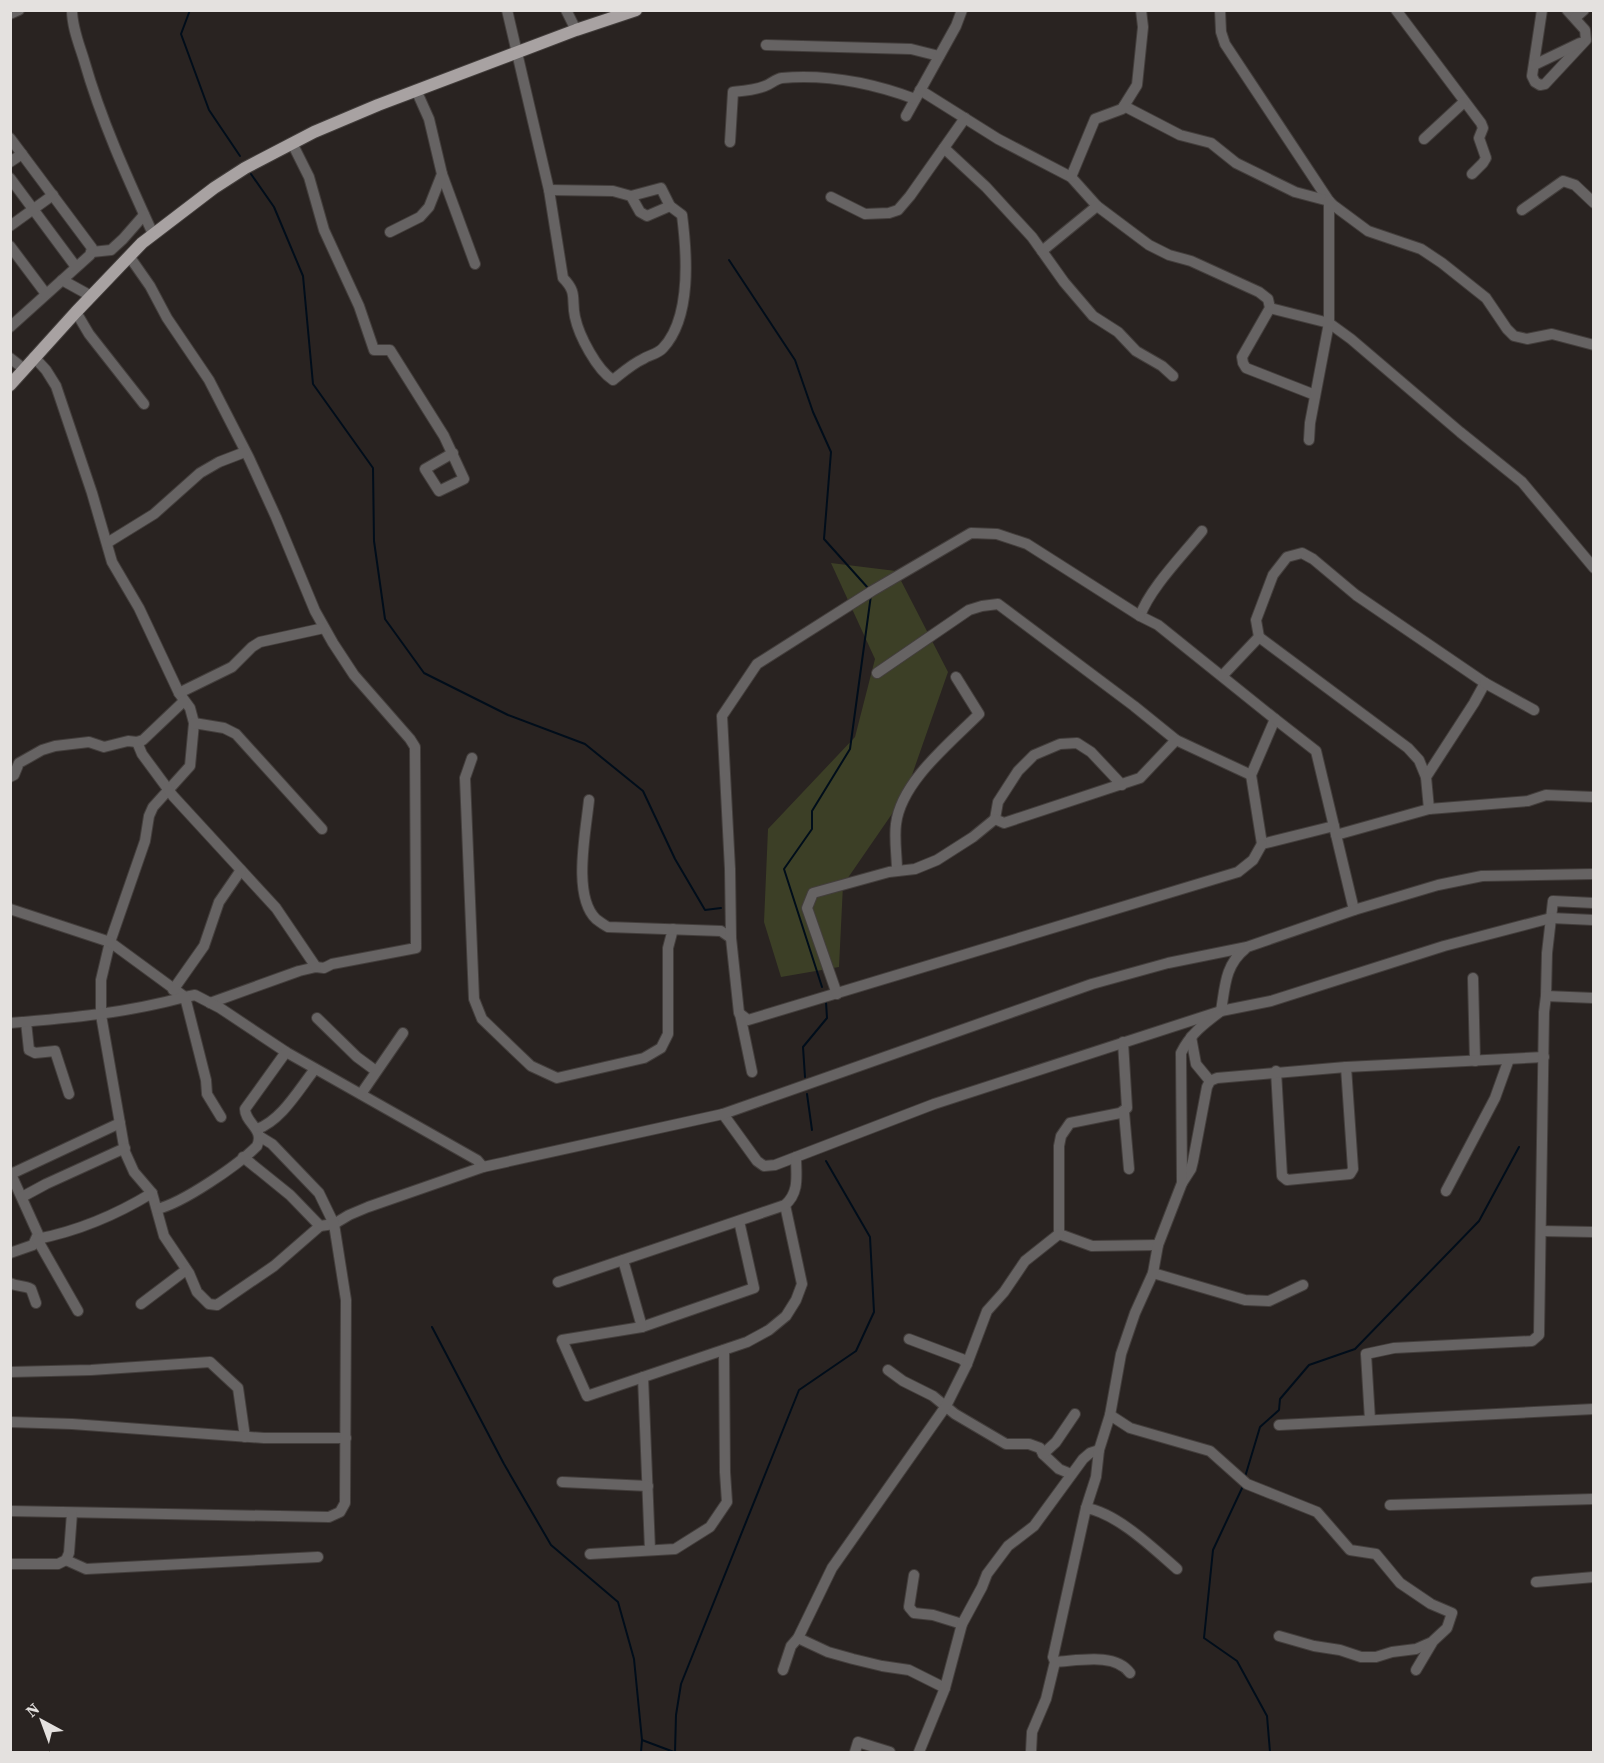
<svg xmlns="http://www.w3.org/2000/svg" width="1604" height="1763" viewBox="0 0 1604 1763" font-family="'Source Serif 4',serif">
<rect width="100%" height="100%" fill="#292321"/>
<path fill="#3c3f26" d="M831,563L896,571L948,672L905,795L843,885L839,967L781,977L764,922L768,829L855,737L875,659Z"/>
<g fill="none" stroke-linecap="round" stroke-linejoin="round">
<g stroke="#000d1a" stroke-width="2">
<path d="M190,10L181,34L209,110L240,156"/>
<path d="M251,174L274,207L303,276L313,384L373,468L374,541L385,619L424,673L508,715L585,744L643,791L675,859L705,910L721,908"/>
<path d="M729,260L795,360L813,412L831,452L824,539L868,588"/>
<path d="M822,987L784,869L812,829V811L850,749L871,595"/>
<path d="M805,1077L803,1047L827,1018L826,1002"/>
<path d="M807,1094L812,1130"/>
<path d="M432,1327L504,1464L551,1545L618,1602L634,1659L642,1740"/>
<path d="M1245,1477L1260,1427L1279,1410L1280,1399L1309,1365L1355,1349L1479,1221L1519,1147"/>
<path d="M1243,1486L1213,1550L1204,1638L1237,1661L1267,1716L1270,1752"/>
<path d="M641,1752L642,1740L674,1752"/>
<path d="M675,1752L676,1715L681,1684L799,1390L856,1351L874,1312L870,1237L826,1161"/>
</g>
<defs>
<g id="minor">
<path d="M72,10C72,27 79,44 84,60C101,120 127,177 153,234"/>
<path d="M507,10L549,190L563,278C578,293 571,299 575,317C579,336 597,370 613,380C622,373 632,364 643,359C649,355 658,354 663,348C692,317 687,254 682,215L670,206"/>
<path d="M566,10L576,30"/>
<path d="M1220,10L1221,32L1225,44L1329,201L1333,205L1368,231L1421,249L1442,263L1486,298L1507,329L1514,336L1527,339L1552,334L1594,345"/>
<path d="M1396,10L1481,123L1483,128L1479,138L1486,158L1483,163L1472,174"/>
<path d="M1542,10L1532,76L1535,82L1540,85L1545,84L1586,40L1585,30L1567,10"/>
<path d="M10,14L19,10"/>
<path d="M1575,18L1584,10"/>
<path d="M766,45L911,49L939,56"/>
<path d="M1534,65L1580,43"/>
<path d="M920,90L998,139L1071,177L1097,206L1149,245L1169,255L1191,261L1259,292L1268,299L1270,308L1242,357L1243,363L1246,368L1315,395"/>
<path d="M1124,106L1180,135L1211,143L1236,163L1295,192L1329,201"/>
<path d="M906,116L956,26L962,10"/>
<path d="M10,138L92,248L90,255L10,327"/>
<path d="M1424,139L1464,102"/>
<path d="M730,142L733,92C743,91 755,90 765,86C771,84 775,79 782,78C828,74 872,83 915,99"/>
<path d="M292,143L309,177L324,230L359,306L374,350H390L444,436L464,479L439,491L425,469L453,453"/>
<path d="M944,148L986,187L1032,237L1064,282L1093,316L1118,332L1136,351L1162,366L1173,376"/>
<path d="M10,162L22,154"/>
<path d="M442,174L475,264"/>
<path d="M1071,177L1095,119L1122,109L1137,85L1143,27L1141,10"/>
<path d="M10,178L76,267"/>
<path d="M549,190L613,191L631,196L640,212L647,216L670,206L661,188L631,196"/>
<path d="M831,197L865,214L889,213L898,210L910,196L965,118"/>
<path d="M1522,210L1563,181L1575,185L1594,203"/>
<path d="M10,226L53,195"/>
<path d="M390,232L420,217L429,207L442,174L429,119L416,90"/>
<path d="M10,246L46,294"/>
<path d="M1042,251L1097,206"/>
<path d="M92,252L111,250L123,239L144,215"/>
<path d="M129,256L150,286L167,318L209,380L249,458L276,517L315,611L333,643L354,675L410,739L415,747L416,948L332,964L324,968L316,967L299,971L210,1003"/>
<path d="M62,280L91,296"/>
<path d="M1270,308L1329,323L1351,339L1460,432L1522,482L1594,568"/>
<path d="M76,312L89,334L144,404"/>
<path d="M34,357L46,370L56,386L92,493L112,562L139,608L179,693L190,708L194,723L190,766L153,807L149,816L145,841L110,942L101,980V1015L125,1152L134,1172L152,1193L164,1236L189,1273L197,1292L209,1304L217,1305L274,1266L320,1226"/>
<path d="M10,358L24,369"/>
<path d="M1309,440L1310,423L1329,323V201"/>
<path d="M1202,531C1183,555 1150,588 1140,616L1158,625L1275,719L1251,775L1262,844L1334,826"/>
<path d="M107,543L154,514L200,473L219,462L245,452"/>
<path d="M1259,637L1408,748L1419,760L1426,777"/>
<path d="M877,673L969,610L982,606L998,604L1134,706L1176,740L1251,775"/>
<path d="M1223,675L1259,637L1256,620L1273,575L1287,557L1302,553L1313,559L1356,595L1485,683L1474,703L1426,777L1429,809L1336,835"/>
<path d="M1485,683L1534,710"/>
<path d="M179,693L232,667L252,647L260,642L324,628"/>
<path d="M1275,719L1316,751L1354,910"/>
<path d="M194,723L224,728L236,734L322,829"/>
<path d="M137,742L142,754L173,796L276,908L316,967"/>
<path d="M472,758L465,778L474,999L482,1019L509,1045L531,1066L557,1078L644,1058L661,1048L668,1034V948L673,929"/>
<path d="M10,777L14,775L19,763L42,750L55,746L89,742L104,747L128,741L137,742L143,740L184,701"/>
<path d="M1122,785L1091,752L1077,743L1060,744L1034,755L1018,771L998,802L995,819L1004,823L1140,778L1176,740"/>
<path d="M589,800C586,831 572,896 596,919C600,922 604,925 608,927L721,931L731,938L739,1013L748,1020L1238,872L1253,860L1262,844"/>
<path d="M1429,809L1528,801L1546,795L1594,797"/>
<path d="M897,871C897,856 894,839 896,824C901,782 950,743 979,714L956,677"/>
<path d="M10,909L110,942L185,997L195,995L220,1008L286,1052L477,1160L483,1167"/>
<path d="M731,938L730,869L722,716L757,664L872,591L971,533L997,534L1027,544L1140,616"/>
<path d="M1473,978L1475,1061"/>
<path d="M173,990L204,946L219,902L241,870"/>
<path d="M837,994L807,908L813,893L889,872L915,869L937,860L973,837L995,819"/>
<path d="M1546,996L1547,953L1553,901L1594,903"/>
<path d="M740,1014L752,1072"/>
<path d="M317,1018L357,1057L376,1071"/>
<path d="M26,1022L29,1050L35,1053L55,1051L69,1094"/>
<path d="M10,1023C71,1018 126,1013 185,997L206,1080L207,1094L221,1117"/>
<path d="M1191,1037L1196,1064L1210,1081"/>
<path d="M1123,1042L1127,1108L1120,1113L1070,1123L1061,1136L1059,1146V1234L1092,1246L1158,1245"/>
<path d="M1276,1071L1282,1176L1287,1180L1350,1174L1353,1169L1346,1067"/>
<path d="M361,1094L403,1033"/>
<path d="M1124,1112L1129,1169"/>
<path d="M723,1114L757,1161L764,1166L775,1165L934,1104L1221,1011L1271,1001L1444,946L1551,918L1594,920"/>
<path d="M257,1129C282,1120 299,1089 315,1069"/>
<path d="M243,1157L290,1195L320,1226L334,1224L349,1215L368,1207L483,1167L723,1114L1092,984L1168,963L1247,947L1354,910L1438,885L1482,876L1594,874"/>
<path d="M10,1172L38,1234L33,1245L10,1253"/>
<path d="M11,1174L120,1123"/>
<path d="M1182,1183L1191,1169L1193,1161L1207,1087L1210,1081L1217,1078L1346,1067L1544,1057"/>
<path d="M1446,1191L1495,1098L1509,1059"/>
<path d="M22,1197L46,1184L125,1148"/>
<path d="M157,1209C183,1203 238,1165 257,1146C265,1129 245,1123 245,1109L286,1052"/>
<path d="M739,1221L754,1288L642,1327L562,1340L587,1396L747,1342L769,1330L786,1316L796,1300L802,1284L785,1205"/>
<path d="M1541,1231L1594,1232"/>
<path d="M623,1260L642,1327"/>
<path d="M1153,1273L1245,1300L1269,1301L1303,1285"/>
<path d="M558,1282L785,1205C800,1192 796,1175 796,1157"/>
<path d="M10,1283C17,1287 24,1285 31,1289L36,1303"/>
<path d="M141,1304L186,1270"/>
<path d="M78,1311L37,1239C78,1231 116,1215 152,1193"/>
<path d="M909,1339L962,1359L967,1364"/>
<path d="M888,1370L903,1381L933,1396L955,1414L1006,1444H1029L1040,1448L1043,1454L1059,1469L1071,1474"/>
<path d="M10,1372L91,1370L210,1362L238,1388L245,1437"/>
<path d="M643,1377L650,1550"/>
<path d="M1110,1415L1130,1428L1210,1451L1247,1484L1317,1512L1350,1550L1376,1554L1400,1583L1431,1604L1452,1613L1447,1628L1432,1642L1416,1649L1392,1652L1376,1657H1361L1340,1650L1314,1646L1279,1636"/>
<path d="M1370,1420L1366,1354L1394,1348L1532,1341L1539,1335L1544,1012L1546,996L1594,998"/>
<path d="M10,1422L72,1424L264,1438H346"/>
<path d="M1279,1425L1594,1409"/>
<path d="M1043,1454L1056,1442L1075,1414"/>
<path d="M562,1482L648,1486"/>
<path d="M1390,1505L1594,1499"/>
<path d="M1086,1508C1117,1513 1154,1549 1177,1569"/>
<path d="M10,1511L329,1517L340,1512L345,1503L346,1300L334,1224L319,1193L272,1144L259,1136"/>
<path d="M590,1554L675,1549L710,1527L727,1502L725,1472L724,1350"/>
<path d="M66,1560L86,1569L318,1557"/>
<path d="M10,1564H58L66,1560L69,1553L72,1513"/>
<path d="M914,1575L909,1607L914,1613L933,1615L962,1624"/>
<path d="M1536,1582L1594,1577"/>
<path d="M798,1638L828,1652L853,1659L882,1666L909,1670L945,1688"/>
<path d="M1055,1662C1077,1661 1115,1652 1130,1673"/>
<path d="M783,1670L791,1646L798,1638L832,1568L946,1406L967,1364L987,1311L1004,1292L1025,1261L1059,1234"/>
<path d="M1416,1670L1432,1643"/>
<path d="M855,1752L858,1742L890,1752"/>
<path d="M919,1752L945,1688L962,1624L982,1587L987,1574L1008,1546L1034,1526L1083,1459L1090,1453L1099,1450"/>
<path d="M1031,1752L1032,1732L1046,1699L1055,1662L1053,1657L1086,1508L1096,1477L1099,1450L1110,1415L1121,1354L1135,1313L1153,1273L1158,1245L1182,1183L1181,1053C1190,1034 1205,1023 1221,1011C1225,987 1225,965 1245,949"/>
</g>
<path id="major" d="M10,385L76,312L142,243L214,188L245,168L314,132L378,105L576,30L636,10"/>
</defs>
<use href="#minor" stroke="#433e3c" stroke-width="12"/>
<use href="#major" stroke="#433e3c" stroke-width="14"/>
<use href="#minor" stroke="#666363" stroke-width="10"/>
<use href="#major" stroke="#a8a2a2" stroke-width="12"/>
</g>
<rect width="1604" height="1763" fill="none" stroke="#e4e1df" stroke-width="24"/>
<g transform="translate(42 1721) rotate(319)" stroke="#292321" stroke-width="4.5" paint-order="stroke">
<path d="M0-4.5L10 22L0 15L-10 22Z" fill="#e4e1df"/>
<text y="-9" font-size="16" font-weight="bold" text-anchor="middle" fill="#e4e1df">N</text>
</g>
</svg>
